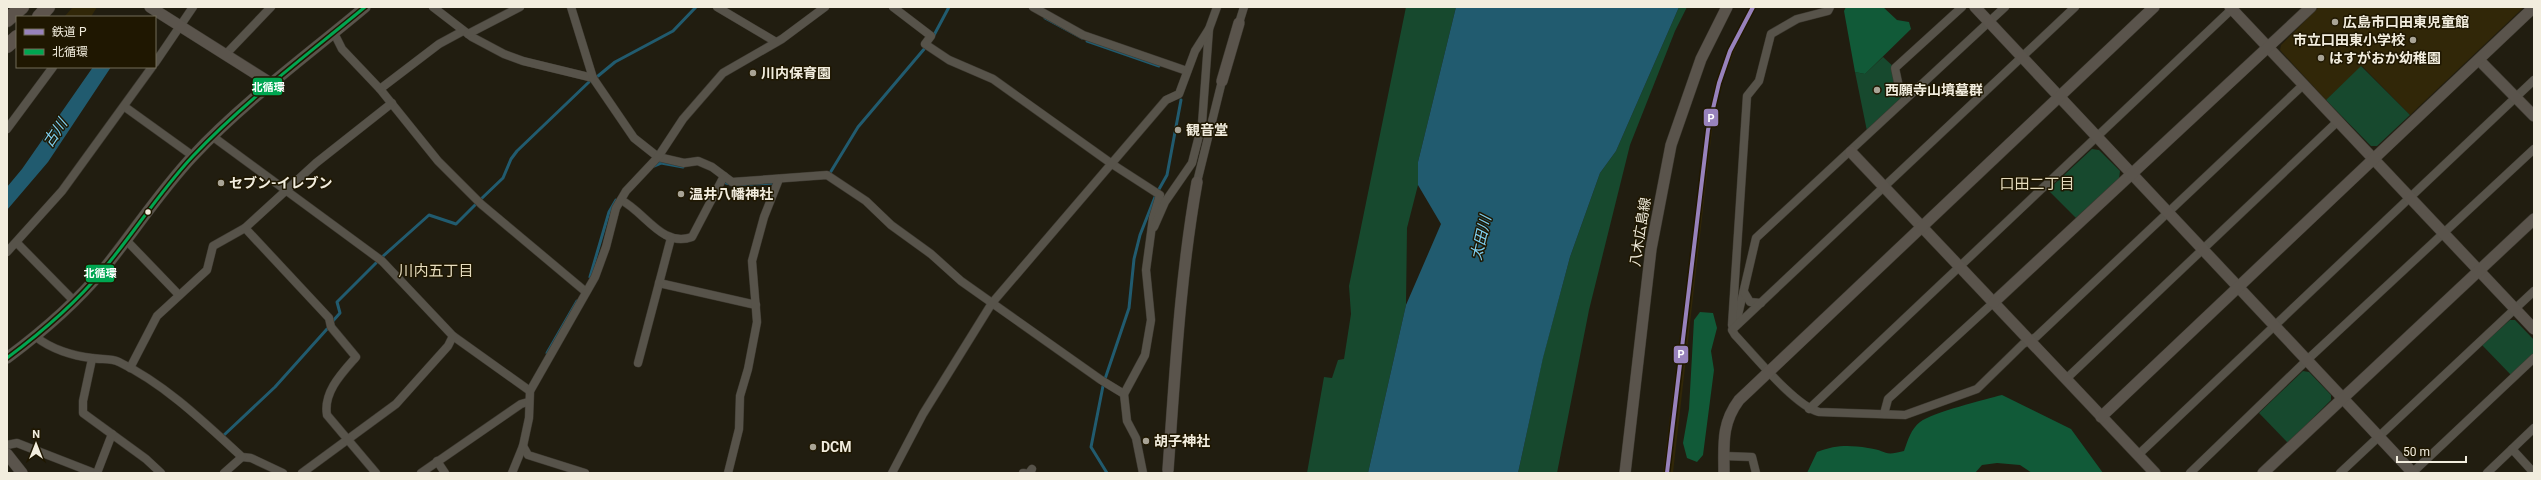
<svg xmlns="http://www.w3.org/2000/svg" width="2541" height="480" viewBox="0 0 2541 480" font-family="Roboto,'Noto Sans JP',sans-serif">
<rect width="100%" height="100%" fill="#211d10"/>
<g fill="#312708">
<path d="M73,7H97L91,17H64Z"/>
<path d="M1750,7H1756L1734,52L1722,84L1712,130L1673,473H1663L1705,130L1715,83L1727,50Z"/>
<path d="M2319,7H2524L2410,115L2362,66L2326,100L2280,50L2281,45Z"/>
</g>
<g fill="#17492e">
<path d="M1406,7H1456L1418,162V185L1407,228L1406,305L1368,473H1307L1324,377L1332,378L1338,360L1344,359L1351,314L1349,286Z"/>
<path d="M1679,7H1687L1675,31L1630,145L1589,310L1557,473H1518L1543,357L1570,257L1600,173L1616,151Z"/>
<path d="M1883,57L1895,68L1906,97L1868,136L1855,72L1865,74Z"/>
<path d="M2361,66L2410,115L2377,146H2371L2326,100Z"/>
<path d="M2092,149L2099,150L2120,171L2119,179L2076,218L2048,190Z"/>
<path d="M2510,320H2515L2534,340V353L2511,375L2482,345Z"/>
<path d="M2303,371L2309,372L2331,395V400L2288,443L2259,413Z"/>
</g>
<g fill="#115a38">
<path d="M1846,7H1883L1897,20L1909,22L1911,29L1865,74L1855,72L1844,11Z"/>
<path d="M1700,312L1713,313L1717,328L1711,351L1714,370L1703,455L1697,462L1687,458L1683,443L1689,409L1694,320Z"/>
<path d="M2002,395L2071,429L2103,473H2032L2020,465L1997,463L1982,465L1975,473H1807L1817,452C1836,445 1848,445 1868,448C1887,450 1882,457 1904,451C1908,440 1911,429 1920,422C1931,413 1986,399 2002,395Z"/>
</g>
<g fill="#215b6f">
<path d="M1456,7H1679L1616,151L1600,173L1570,257L1543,358L1518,473H1368L1406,305L1441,224L1418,185V162Z"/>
<path d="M93,67H111L48,162L7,210V187L22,169Z"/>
</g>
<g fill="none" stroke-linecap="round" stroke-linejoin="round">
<g stroke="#215b6f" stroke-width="3">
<path d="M1045,18L1082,38"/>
<path d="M933,37L949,7"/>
<path d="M1087,41L1159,66"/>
<path d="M598,76L615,62L673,31L696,7"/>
<path d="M654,166L661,163L683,167"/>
<path d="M830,173L858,127L925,48"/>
<path d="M726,183L735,185L775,183"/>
<path d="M1158,191L1167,175L1181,100"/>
<path d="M480,200L503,178L511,159L517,151L589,82"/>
<path d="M382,257L429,215L456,224L476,204"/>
<path d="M590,277L609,212L616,200"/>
<path d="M332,322L340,313L337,302L376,263"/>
<path d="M547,353L577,301"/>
<path d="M1105,379L1129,308L1134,259L1140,235L1155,197"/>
<path d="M1103,386L1091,447L1107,473"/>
<path d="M225,438L223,436L275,387L327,329"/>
</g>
<defs>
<g id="street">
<path d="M433,7L472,37L504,54L523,61L593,78"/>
<path d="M571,7L593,78L634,138L658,157L684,163L698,161L712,167L732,182L827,175L866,201L891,225L931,254L961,281L1101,380L1124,394"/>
<path d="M717,7L776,42"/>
<path d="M893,7L931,36L925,44L949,60L993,79L1112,164L1160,195L1153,218L1146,270L1151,320L1145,355L1124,394L1127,421L1136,438L1143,473"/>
<path d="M1033,7L1083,35L1187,71"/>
<path d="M2005,7L1756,238L1738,315L1732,330L1735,335C1754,355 1795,406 1819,412L1905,415L1977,389L2023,344L2036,337L2303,85"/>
<path d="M1239,23L1244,7"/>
<path d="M463,31L439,44L380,89L438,161L481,204L586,292"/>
<path d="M334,33L342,49L380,89"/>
<path d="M468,34L520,7"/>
<path d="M226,54L271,7"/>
<path d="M155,63L193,7"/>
<path d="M1906,97L1899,87L1895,68L1962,7"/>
<path d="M125,107L193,156"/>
<path d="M7,129L53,67"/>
<path d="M212,136L382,261L453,336L530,391"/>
<path d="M1197,182L1222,81"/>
<path d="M621,200C645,212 662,248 692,237L724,176"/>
<path d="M1154,227L1165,202L1192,163L1202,124L1209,29L1217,7"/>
<path d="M126,240L179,295"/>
<path d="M17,243L75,302"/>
<path d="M7,252L62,191L152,67"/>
<path d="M659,283L756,305"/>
<path d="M1744,292L1750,302L1761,303"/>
<path d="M1732,325L1747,96L1759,81L1771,34L1797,19L1828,11L1830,7"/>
<path d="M1734,328L2075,7"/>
<path d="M36,337C51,349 73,356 92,358C101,360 110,358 119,362C165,384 205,423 242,457L251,458L283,473"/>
<path d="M92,359L83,401V413L146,459L161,473"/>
<path d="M638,363L671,238"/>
<path d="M130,368L157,316L207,270L213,246L245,228"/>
<path d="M2066,379L2338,121"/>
<path d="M1809,409L2234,7"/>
<path d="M1884,414L1888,399L1994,302"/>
<path d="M7,445L17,443L94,473"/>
<path d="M523,446L528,455L585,473"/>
<path d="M2512,449L2534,473"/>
<path d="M2138,455L2534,80"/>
<path d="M1724,456L1752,457L1756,473"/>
<path d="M437,461L445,473"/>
<path d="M97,473L112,434"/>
<path d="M224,473L242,457"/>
<path d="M302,473L396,404L448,346L453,336"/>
<path d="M376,473L327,415C323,392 342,373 356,357L331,327L329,318L245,228L316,163L392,103"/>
<path d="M421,473L521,404L528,402"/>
<path d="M512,473L523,446L529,418L530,391L595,277L606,247L616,208L626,191L658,157L683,119L723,73L782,39L825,7"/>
<path d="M728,473L739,429L740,396L748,369L757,322L752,261L764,217L779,179"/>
<path d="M892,473L923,414L992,303L1166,100L1179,94L1195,51L1209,29"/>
<path d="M1023,473H1024"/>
<path d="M1029,473L1032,469"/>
<path d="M2190,473L2307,360L2534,149"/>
<path d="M2340,473L2534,291"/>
<path d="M2412,473L2534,358"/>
<path d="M2487,473L2534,428"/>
</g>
<g id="secondary">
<path d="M150,7L272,84"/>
<path d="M1975,7L2413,473"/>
<path d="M2230,7L2534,329"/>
<path d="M2479,60L2534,116"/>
<path d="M1222,81L1239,23"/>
<path d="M1851,152L2155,473"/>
<path d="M1994,302L2311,7"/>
<path d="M7,358C42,332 75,304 103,270C133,233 160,191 193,156C242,103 309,54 365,7"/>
<path d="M2101,417L2534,7"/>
<path d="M7,454L22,473"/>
<path d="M1168,470C1175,374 1180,277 1197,182"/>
<path d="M1625,473L1651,249L1671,145L1701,59L1727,7"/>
<path d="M1724,473C1724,445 1721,424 1739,400L2154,7"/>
<path d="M2263,473L2534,219"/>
</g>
<g id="highway">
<path d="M39,17L48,7"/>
<path d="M7,20L22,7"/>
<path d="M7,46L17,37"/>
</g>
</defs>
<use href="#street" stroke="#3d3930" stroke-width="9"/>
<use href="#secondary" stroke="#3d3930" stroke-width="12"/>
<use href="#highway" stroke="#3d3930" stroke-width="15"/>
<use href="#street" stroke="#57534a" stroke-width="8"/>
<use href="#secondary" stroke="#5a544c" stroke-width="11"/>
<use href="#highway" stroke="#5d544c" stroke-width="14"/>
<defs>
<path id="bus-1" d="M7,358C42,332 75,304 103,270C134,233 160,191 193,156C245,101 307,55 365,7"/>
</defs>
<use href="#bus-1" stroke="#1f1701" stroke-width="6"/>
<use href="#bus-1" stroke="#00a651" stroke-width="3"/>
<defs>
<path id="rail-1" d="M1667,473L1708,130L1719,83L1730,51L1753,7"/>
</defs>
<use href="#rail-1" stroke="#1f1701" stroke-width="7"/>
<use href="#rail-1" stroke="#9882bc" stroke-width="4"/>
</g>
<g fill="#a9a496" stroke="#1f1701" stroke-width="1.5">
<circle cx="2335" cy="22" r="4"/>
<circle cx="2413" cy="40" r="4"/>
<circle cx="2321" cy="58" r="4"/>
<circle cx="753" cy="73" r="4"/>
<circle cx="1877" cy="90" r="4"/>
<circle cx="1178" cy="130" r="4"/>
<circle cx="221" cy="183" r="4"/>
<circle cx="681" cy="194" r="4"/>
<circle cx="1146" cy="441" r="4"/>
<circle cx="813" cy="447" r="4"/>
</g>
<circle fill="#f2edde" stroke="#1f1701" stroke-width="1.5" cx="148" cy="212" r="3.5"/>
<g text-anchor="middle" stroke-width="3" stroke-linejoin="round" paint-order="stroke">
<g font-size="14" font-weight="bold" fill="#f2edde" stroke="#1f1701" text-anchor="start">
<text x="2343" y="27">広島市口田東児童館</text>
<text x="2405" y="45" text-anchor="end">市立口田東小学校</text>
<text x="2329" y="63">はすがおか幼稚園</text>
<text x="761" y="78">川内保育園</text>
<text x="1885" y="95">西願寺山墳墓群</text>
<text x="1186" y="135">観音堂</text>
<text x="229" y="188">セブン-イレブン</text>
<text x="689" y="199">温井八幡神社</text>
<text x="1154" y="446">胡子神社</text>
<text x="821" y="452">DCM</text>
</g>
<g font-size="14" fill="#f2edde" stroke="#1f1701">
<text transform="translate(1640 232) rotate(-81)" y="5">八木広島線</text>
</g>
<g font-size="15" font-style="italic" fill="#7fd0f1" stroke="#1f1701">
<text transform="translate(55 133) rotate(-56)" y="5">古川</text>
<text transform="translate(1481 238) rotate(-77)" y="5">太田川</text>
</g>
<g font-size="15" fill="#e6dcbe" stroke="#1f1701">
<text x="2037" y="189">口田二丁目</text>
<text x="436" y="276">川内五丁目</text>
</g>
</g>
<g stroke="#1f1701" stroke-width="1.5">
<rect x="252" y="77" width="31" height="19" rx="4" fill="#00a651"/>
<rect x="1703" y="108" width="16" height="19" rx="4" fill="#9882bc"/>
<rect x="85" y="264" width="30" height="19" rx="4" fill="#00a651"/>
<rect x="1673" y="345" width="16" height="19" rx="4" fill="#9882bc"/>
</g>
<g font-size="11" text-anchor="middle" font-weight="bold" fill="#fff">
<text x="268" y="91">北循環</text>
<text x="1711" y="122">P</text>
<text x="100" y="277">北循環</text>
<text x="1681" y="358">P</text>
</g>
<rect width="2541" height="480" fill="none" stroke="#f2edde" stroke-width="16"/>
<rect x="16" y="16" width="140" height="52" fill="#1f1701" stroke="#736d59"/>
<rect x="24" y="29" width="20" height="6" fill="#9882bc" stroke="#736d59"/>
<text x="52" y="36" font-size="12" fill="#f2edde">鉄道 P</text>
<rect x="24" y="49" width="20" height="6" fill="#00a651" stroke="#736d59"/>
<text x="52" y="56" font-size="12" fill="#f2edde">北循環</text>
<g transform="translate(36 444)" stroke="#1f1701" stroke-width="3" paint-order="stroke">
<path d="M0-3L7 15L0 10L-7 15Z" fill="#f2edde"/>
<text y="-6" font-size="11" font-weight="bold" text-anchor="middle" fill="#f2edde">N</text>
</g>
<path d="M2397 456v6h69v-6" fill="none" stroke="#f2edde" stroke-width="2"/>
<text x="2403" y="456" font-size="12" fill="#f2edde" stroke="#1f1701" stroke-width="3" paint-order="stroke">50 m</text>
</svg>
